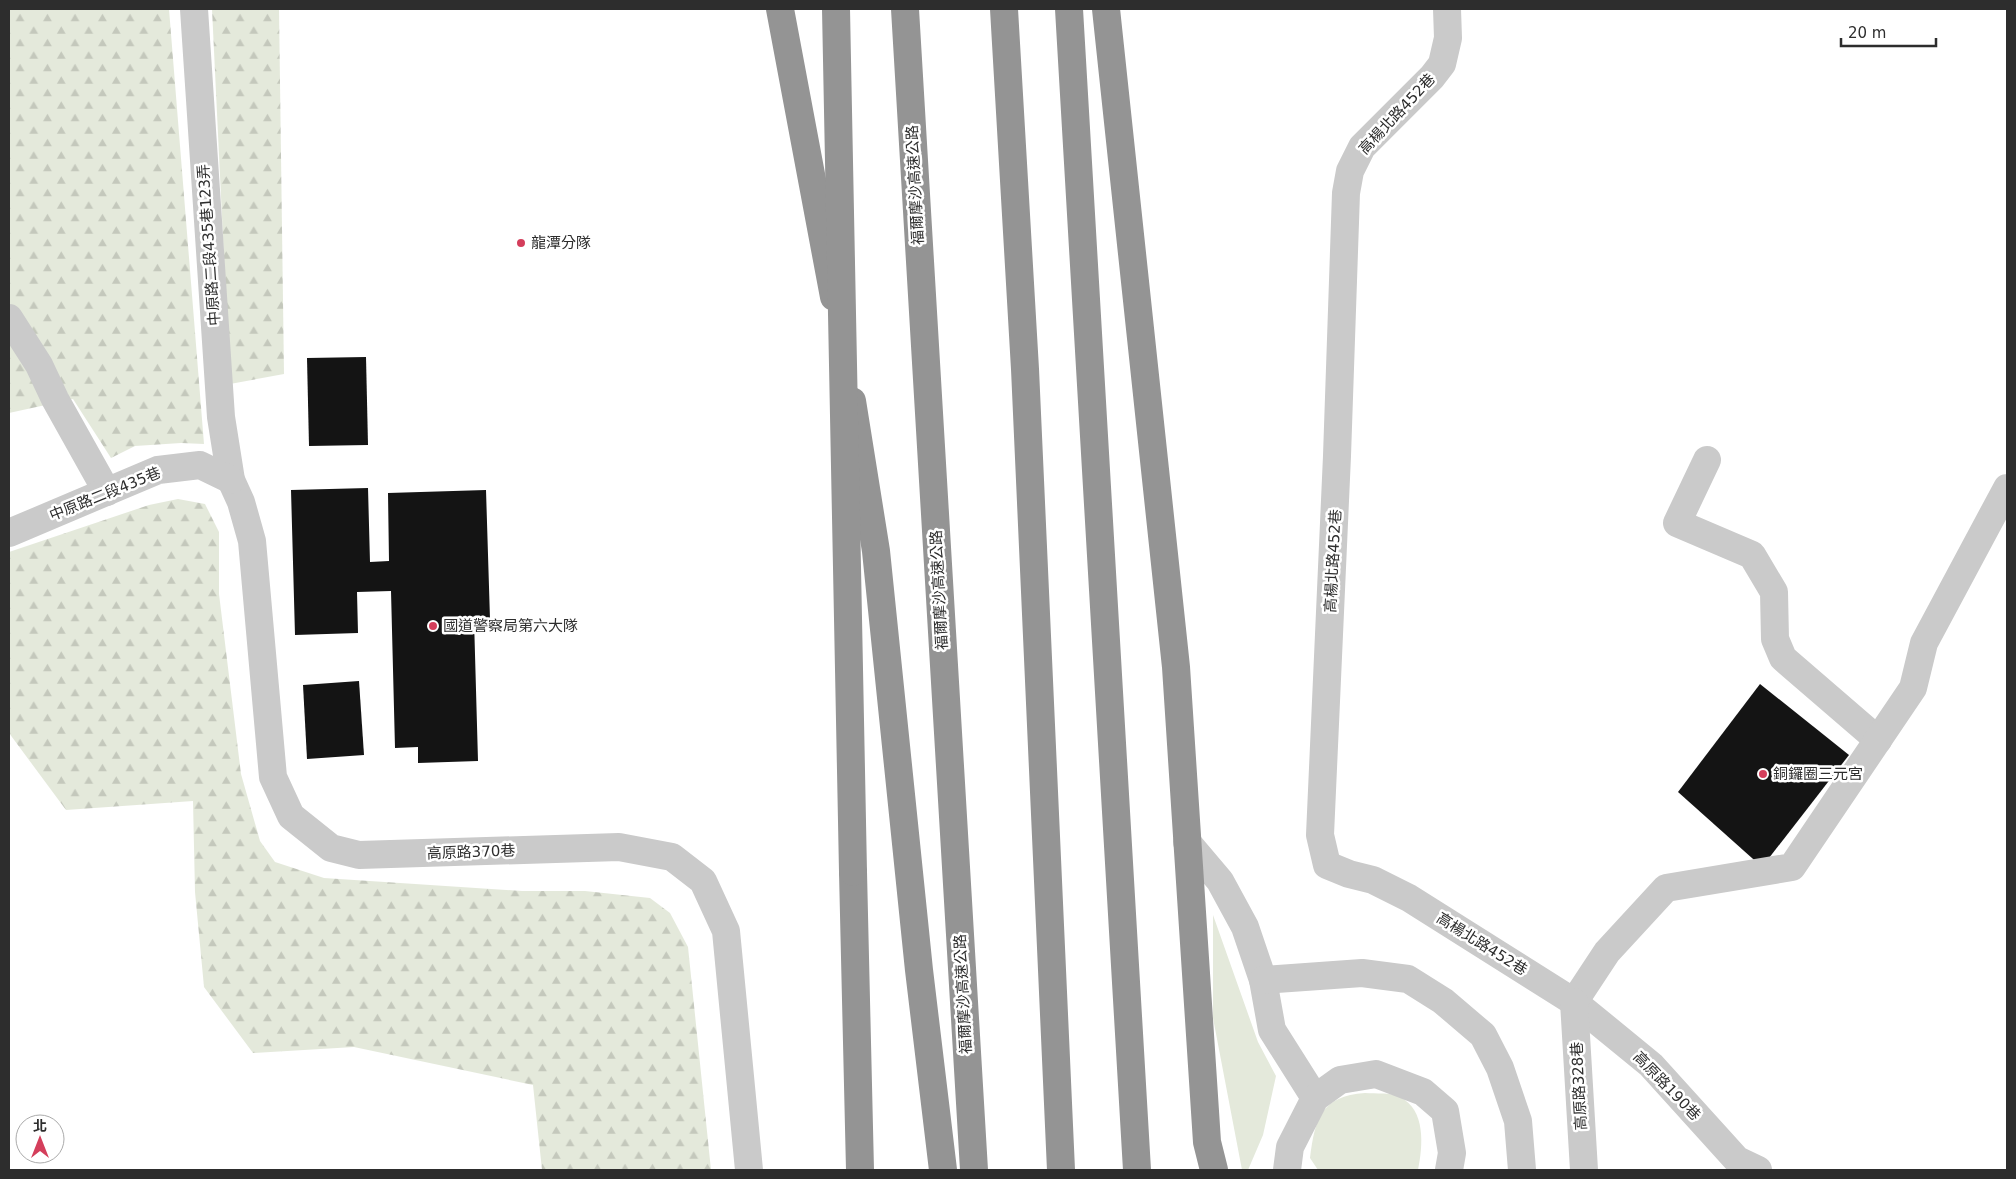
<svg xmlns="http://www.w3.org/2000/svg" width="2016" height="1179" viewBox="0 0 2016 1179" font-family="'DejaVu Sans','Noto Sans TC',sans-serif">
<defs>
<pattern id="forest-firs" width="22" height="20" patternUnits="userSpaceOnUse" patternTransform="scale(1.25)"><rect width="22" height="20" fill="#e4e9db"/><path d="M5 1l3.5 6h-7zM16 11l3.5 6h-7z" fill="#c4c8bc"/></pattern>
</defs>
<rect width="100%" height="100%" fill="#fff"/>
<g fill="#e4e9db">
<path d="M1213,915L1258,1042L1276,1076L1263,1135L1248,1170H1242L1213,1018Z"/>
<path d="M1365,1093C1376,1094 1391,1092 1400,1097C1426,1110 1423,1146 1418,1170H1318L1310,1158C1315,1119 1321,1096 1365,1093Z"/>
</g>
<g fill="url(#forest-firs)">
<path d="M9,9H169L204,444L181,443L135,446L111,458L73,399L9,413Z"/>
<path d="M212,9H279L284,374L230,384Z"/>
<path d="M178,499L205,504L219,532V594L241,774L260,841L275,862L324,878L522,891H585L650,898L670,913L688,947L711,1170H542L533,1085L354,1047L253,1053L204,987L195,892L193,801L66,810L9,733V552L149,505Z"/>
</g>
<g fill="#141414">
<path d="M366,357L368,445L309,446L307,358Z"/>
<path d="M368,488L370,562L389,561L388,493L486,490L490,619H474L478,761L418,763V747L395,748L391,591L357,592L358,633L295,635L291,490Z"/>
<path d="M359,681L364,755L307,759L303,685Z"/>
<path d="M1760,684L1849,755L1762,867L1678,792Z"/>
</g>
<g fill="none" stroke-linecap="round" stroke-linejoin="round">
<g stroke="#cacaca" stroke-width="28">
<path d="M194,9L221,417L231,480L241,502L252,541L273,777L291,816L331,848L359,855L619,847L672,857L703,881L726,931L749,1170"/>
<path d="M1447,9L1448,38L1442,64L1432,77L1362,147L1350,171L1346,193L1337,456L1320,835L1327,865L1349,874L1373,880L1409,898L1574,1002L1651,1065L1737,1160L1758,1170"/>
<path d="M9,318L39,365L55,399L107,492"/>
<path d="M1707,460L1677,523L1752,555L1774,592L1775,639L1783,658L1878,740"/>
<path d="M9,533L158,470L200,465L231,480"/>
<path d="M1187,842L1220,881L1245,927L1263,980L1272,1030L1315,1098"/>
<path d="M1263,980L1362,973L1408,979L1443,1001L1483,1035L1500,1068L1518,1121L1522,1170"/>
<path d="M1574,1002L1607,952L1666,888L1792,867L1913,688L1924,643L2007,488"/>
<path d="M1574,1002L1584,1170"/>
<path d="M1287,1170L1290,1147L1315,1098L1340,1080L1376,1074L1423,1092L1445,1111L1452,1153L1449,1170"/>
</g>
<g stroke="#949494" stroke-width="28">
<path d="M780,9L834,297"/>
<path d="M905,9L974,1170"/>
<path d="M1004,9L1025,369L1061,1170"/>
<path d="M1069,9L1137,1170"/>
<path d="M1106,9L1176,667L1207,1142L1214,1170"/>
<path d="M852,401L876,551L919,970L943,1170"/>
<path d="M853,872L860,1170"/>
</g>
<path stroke="#949494" stroke-width="28" d="M836,9L853,872"/>
</g>
<g fill="#d43e5b" stroke="#fff" stroke-width="2">
<circle cx="521" cy="243" r="5"/>
<circle cx="433" cy="626" r="5"/>
<circle cx="1763" cy="774" r="5"/>
</g>
<g text-anchor="middle" stroke-width="5" stroke-linejoin="round" paint-order="stroke">
<g font-size="15" fill="#2d2d2d" stroke="#fff">
<text transform="translate(1397 114) rotate(-47)" y="5">高楊北路452巷</text>
<text transform="translate(915 185) rotate(-93)" y="5">福爾摩沙高速公路</text>
<text transform="translate(209 245) rotate(-94)" y="5">中原路二段435巷123弄</text>
<text transform="translate(105 494) rotate(-22)" y="5">中原路二段435巷</text>
<text transform="translate(1333 561) rotate(-87)" y="5">高楊北路452巷</text>
<text transform="translate(939 590) rotate(-93)" y="5">福爾摩沙高速公路</text>
<text transform="translate(471 852) rotate(-2)" y="5">高原路370巷</text>
<text transform="translate(1482 944) rotate(32)" y="5">高楊北路452巷</text>
<text transform="translate(963 994) rotate(-93)" y="5">福爾摩沙高速公路</text>
<text transform="translate(1579 1086) rotate(-93)" y="5">高原路328巷</text>
<text transform="translate(1667 1086) rotate(46)" y="5">高原路190巷</text>
</g>
<g font-size="15" fill="#2d2d2d" stroke="#fff" text-anchor="start">
<text x="531" y="248">龍潭分隊</text>
<text x="443" y="631">國道警察局第六大隊</text>
<text x="1773" y="779">銅鑼圈三元宮</text>
</g>
</g>
<rect width="2016" height="1179" fill="none" stroke="#2d2d2d" stroke-width="20"/>
<g transform="translate(40 1139)"><circle r="24" fill="#ffffff" stroke="#ababab"/>
<path d="M0-4L9 19L0 12L-9 19Z" fill="#d43e5b"/>
<text y="-8" font-size="14" font-weight="bold" text-anchor="middle" fill="#2d2d2d">北</text>
</g>
<path d="M1841 38v8h95v-8" fill="none" stroke="#2d2d2d" stroke-width="2.5"/>
<text x="1848" y="38" font-size="15" fill="#2d2d2d" stroke="#ffffff" stroke-width="4" paint-order="stroke">20 m</text>
</svg>
